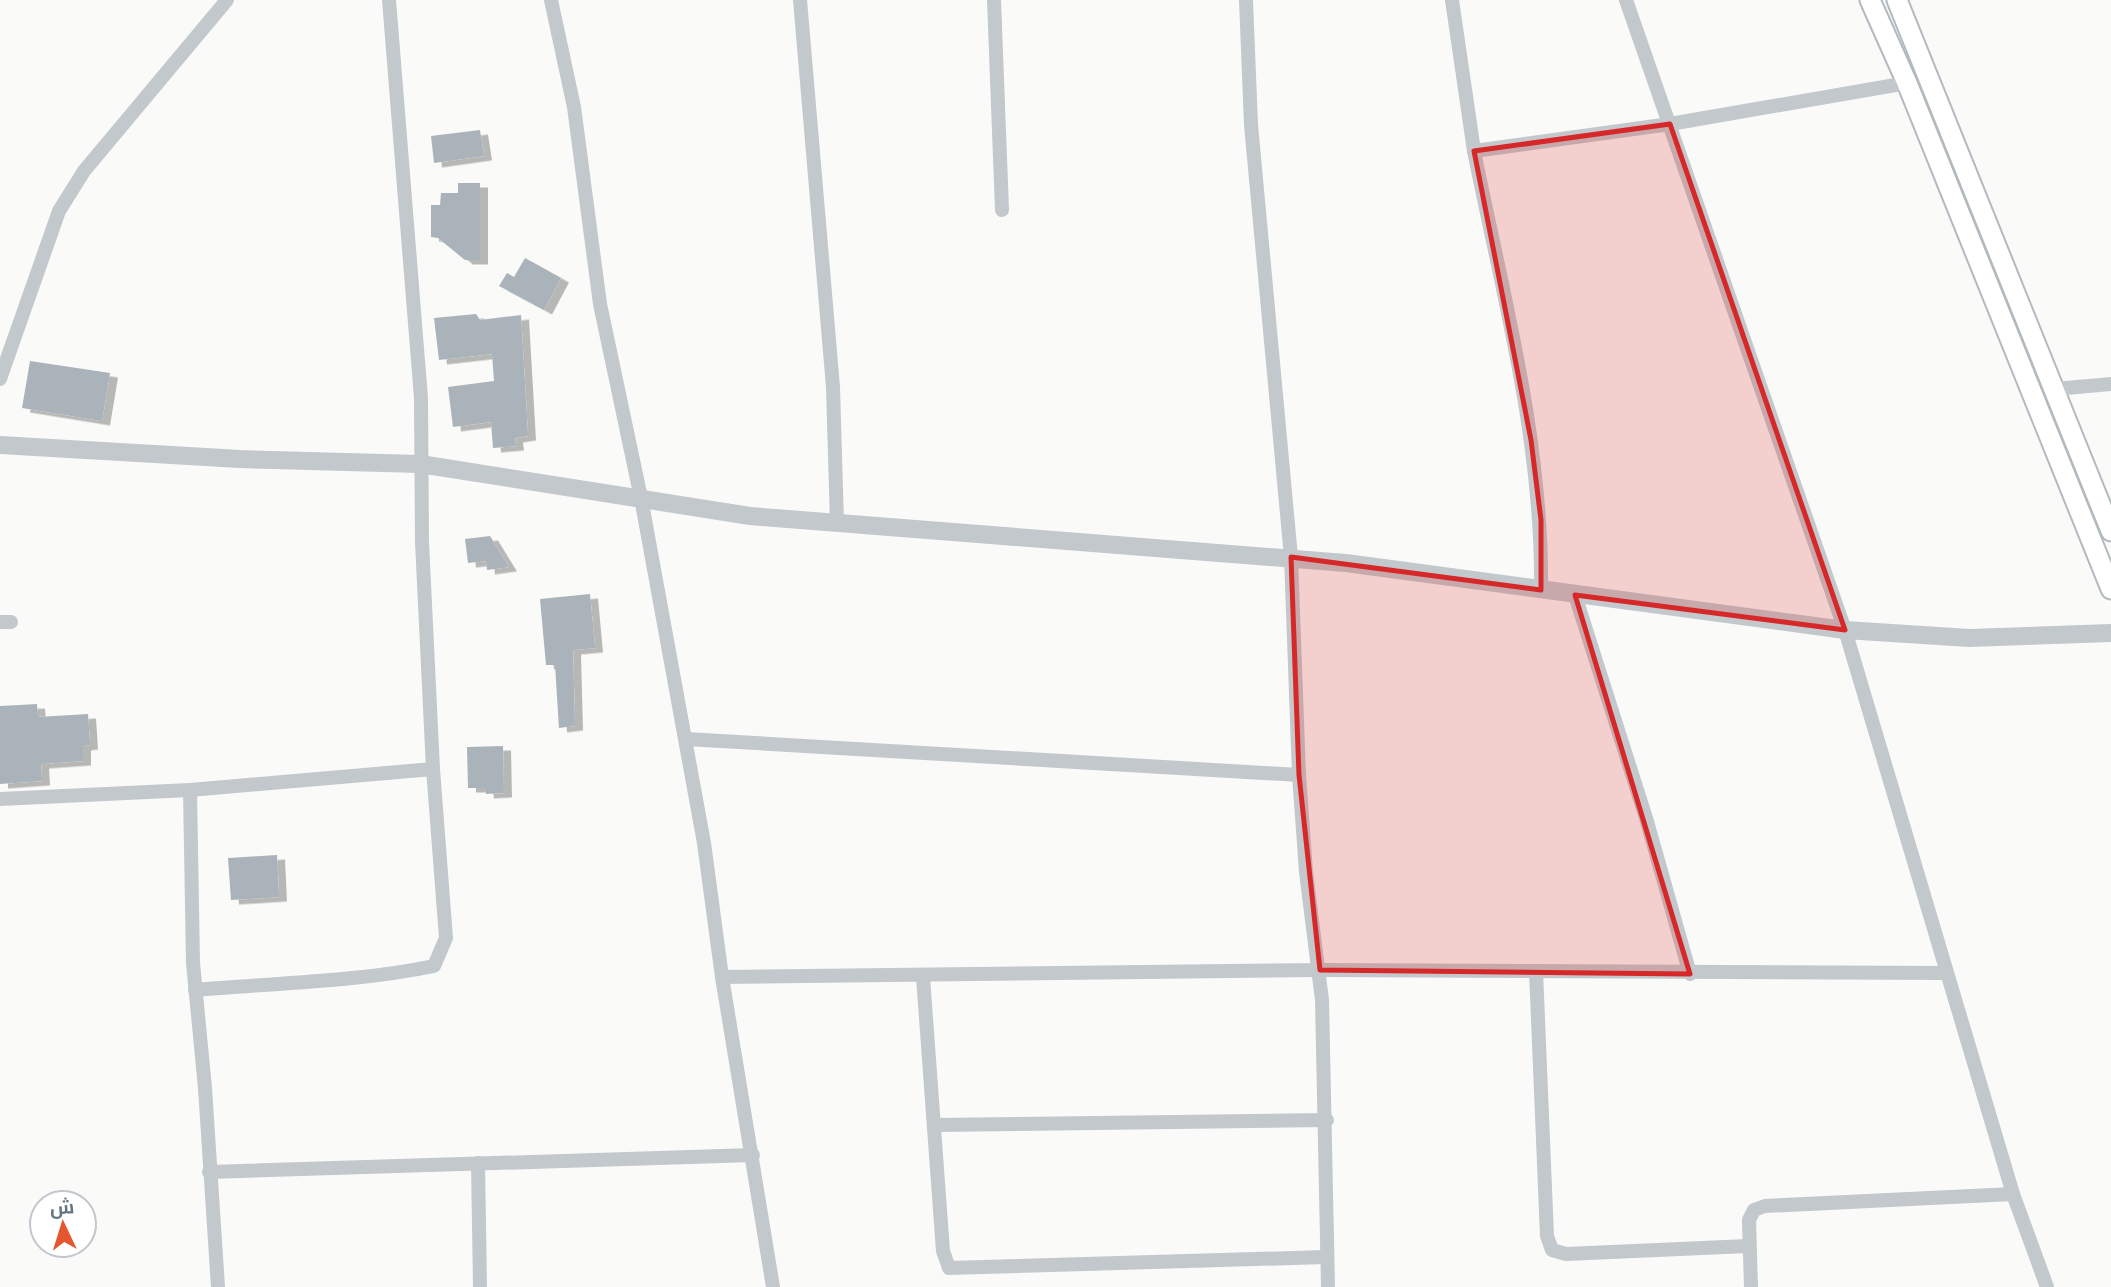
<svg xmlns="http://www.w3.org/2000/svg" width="2111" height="1287" viewBox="0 0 2111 1287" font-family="Inter,Cairo,sans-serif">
<defs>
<filter id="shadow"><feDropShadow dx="8" dy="4.5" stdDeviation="0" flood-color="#0004"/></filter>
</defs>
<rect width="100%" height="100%" fill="#fafaf8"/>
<g fill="#aab3b9" filter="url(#shadow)">
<path d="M480,130L484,156L434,163L431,136Z"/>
<path d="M458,183H480V260H465L438,238L431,237V205H440L441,193H458Z"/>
<path d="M525,258L561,278L544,310L499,286L507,273L514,277Z"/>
<path d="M476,314L480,320L521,315L528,436L515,438L516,446L493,448L491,422L453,427L448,387L494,381L492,354L439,360L434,318Z"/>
<path d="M30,361L110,373L102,421L22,408Z"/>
<path d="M490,536L509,567L487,570L486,561L468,563L465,539Z"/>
<path d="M590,594L595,648L573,650L575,726L559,728L555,665H546L540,599Z"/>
<path d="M37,704L38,717L88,714L90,745L83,746V761L41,764L42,781L0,784V706Z"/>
<path d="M503,746L504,793L486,794L485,788H468L467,747Z"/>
<path d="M277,855L279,897L231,900L228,858Z"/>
</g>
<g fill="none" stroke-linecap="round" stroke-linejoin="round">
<defs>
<g id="secondary">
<path d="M1870,0L1907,83L2111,589"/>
<path d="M1897,0L2111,531"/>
</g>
</defs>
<use href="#secondary" stroke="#b3babf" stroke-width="23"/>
<g stroke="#c3c8cc" stroke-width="14">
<path d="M551,0L574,107L600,304L641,498L704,843L722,977L773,1287"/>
<path d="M800,0L833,387L837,524"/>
<path d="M994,0L1002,210"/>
<path d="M1246,0L1251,125L1291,557L1299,775L1306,872L1322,1000L1328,1287"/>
<path d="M1452,0L1474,151"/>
<path d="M1626,0L1845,630L2013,1194L2047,1287"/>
<path d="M0,379L59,211L84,171L227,0"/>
<path d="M2055,389L2111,384"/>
<path d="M1541,590C1543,441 1503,296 1474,151L1670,124L1907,83"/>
<path d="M1575,595L1646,818L1690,974"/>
<path d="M0,622H11"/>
<path d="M686,739L1299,775"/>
<path d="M0,799L190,790"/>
<path d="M1536,971L1547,1236L1552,1250L1566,1254L1748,1246"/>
<path d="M722,977L1320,970L1945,973"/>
<path d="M923,977L943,1251L949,1268L1326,1257"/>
<path d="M195,990C274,983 357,982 434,966L446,938L433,769"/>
<path d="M936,1125L1327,1120"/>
<path d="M478,1163L480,1287"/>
<path d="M209,1172L753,1155"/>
<path d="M218,1287L205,1088L193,963L190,790L433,769L422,542L421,398L389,0"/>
<path d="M1751,1287L1749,1220L1754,1210L1765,1206L2013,1194"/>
</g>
<path stroke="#c3c8cc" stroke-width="18" d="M0,445L240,459L420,464L750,516L1346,563L1845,630L1969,638L2111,633"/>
<use href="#secondary" stroke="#fff" stroke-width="19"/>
</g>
<path fill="#d62828" fill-opacity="0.2" stroke="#d62828" stroke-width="5" stroke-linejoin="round" d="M1670,124L1845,630L1575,595L1690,974L1320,970L1299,775L1291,557L1541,590V520L1531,440L1474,151Z"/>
<g transform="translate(63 1224) rotate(356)"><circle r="33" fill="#ffffff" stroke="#c1c8cd" stroke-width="2"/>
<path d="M0-5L12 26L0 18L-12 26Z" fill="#e4572e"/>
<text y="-10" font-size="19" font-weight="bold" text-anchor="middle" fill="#657683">ش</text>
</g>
</svg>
